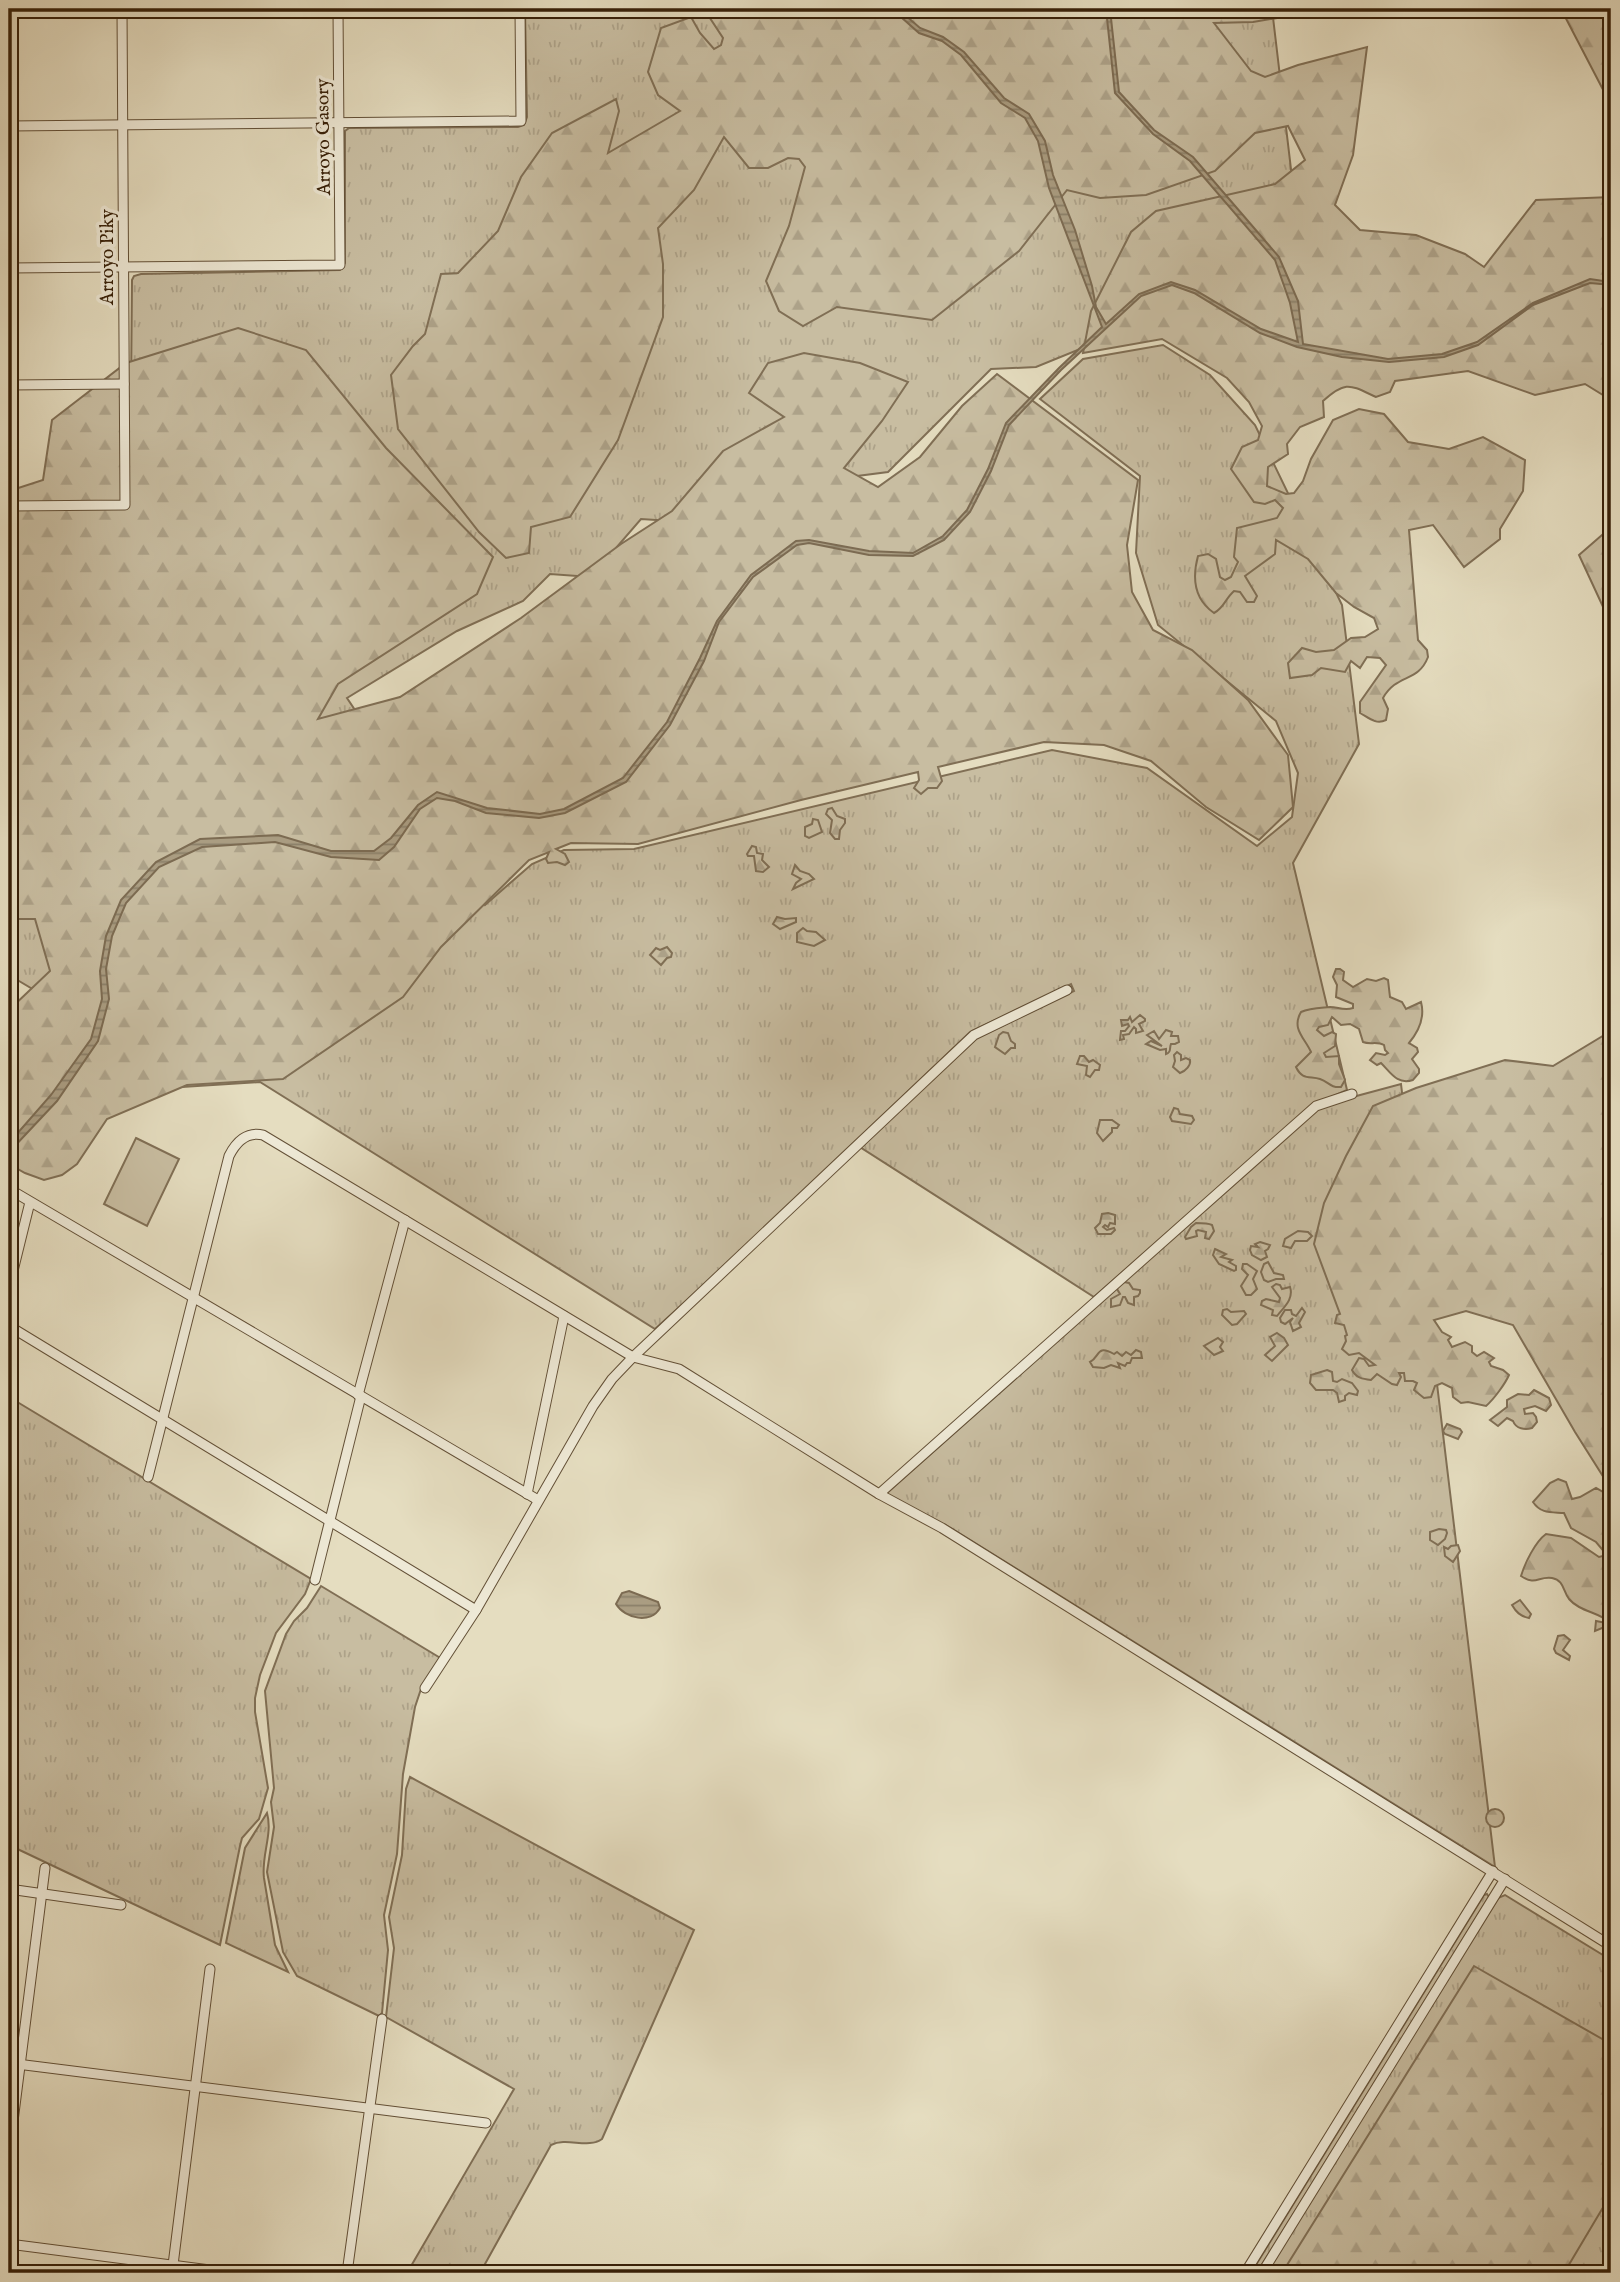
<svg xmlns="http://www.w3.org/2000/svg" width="1620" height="2282" viewBox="0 0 1620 2282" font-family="'IM FELL English',serif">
<defs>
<pattern id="grass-tufts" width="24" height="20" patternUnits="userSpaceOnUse" patternTransform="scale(1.75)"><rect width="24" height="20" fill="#c8bda1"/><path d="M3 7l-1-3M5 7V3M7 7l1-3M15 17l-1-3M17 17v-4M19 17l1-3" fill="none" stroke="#ada289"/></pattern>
<pattern id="forest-firs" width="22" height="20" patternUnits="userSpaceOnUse" patternTransform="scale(1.75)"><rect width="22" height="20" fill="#c8bda1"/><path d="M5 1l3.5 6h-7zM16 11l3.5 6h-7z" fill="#ada289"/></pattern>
<pattern id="water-rules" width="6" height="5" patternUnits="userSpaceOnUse" patternTransform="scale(1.75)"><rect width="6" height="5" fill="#aa9d82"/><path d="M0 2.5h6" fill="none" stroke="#8b8069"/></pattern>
</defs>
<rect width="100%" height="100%" fill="#e5ddc0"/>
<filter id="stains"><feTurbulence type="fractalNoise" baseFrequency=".00286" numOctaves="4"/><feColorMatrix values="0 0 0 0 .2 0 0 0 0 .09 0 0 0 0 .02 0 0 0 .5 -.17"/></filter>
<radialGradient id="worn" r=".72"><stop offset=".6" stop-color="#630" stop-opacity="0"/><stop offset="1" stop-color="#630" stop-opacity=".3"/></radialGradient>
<g fill="url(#grass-tufts)" stroke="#806f55" stroke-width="2">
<path d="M525,9H1272L1311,338L1112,336L1036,367L991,369L888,472L764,488L703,523L641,519L591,577L550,574L523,601L457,631L347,698L485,905L532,864L564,850L634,849L1052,750L1147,768L1257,846L1292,817L1298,773L1276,721L1158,625L1136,553L1140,476L1040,399L1083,359L1163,345L1210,375L1255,425L1342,605L1359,744L1293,863L1347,1090L1313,1105L1094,1297L860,1147L977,1038L1074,991L1071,984L970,1032L725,1266L655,1329L260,1082L151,1089L103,1031L9,975V513L130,503L132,280L134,276L141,274L340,270L345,263V131L349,128L518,127L524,125L527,117Z"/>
<path d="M1401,1084L1495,1867L951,1528L889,1496L887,1493L1317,1109L1349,1098Z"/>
<path d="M9,1397L311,1579L305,1594L276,1633L260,1675L255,1698V1712L268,1788L259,1819L242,1838L240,1846L220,1945L9,1845Z"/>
<path d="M321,1586L442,1659L422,1686L415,1707L403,1774L397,1854L384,1915L388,1950L382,2013L379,2016L297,1976L283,1952L267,1872L274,1827L271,1802L274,1788L265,1691L286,1634L294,1621L307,1608Z"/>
<path d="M410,1777L694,1930L602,2139C588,2149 567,2137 551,2145L480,2273H407L514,2089L386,2017L394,1948L389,1917L402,1855L406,1789Z"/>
<path d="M267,1813C273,1834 261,1856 264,1878L275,1945L288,1972L226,1943L245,1848Z"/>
<path d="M1487,1894L1489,1897L1257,2273H1251L1484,1895Z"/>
<path d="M1505,1895L1611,1960V2270L1609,2273H1266L1498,1898Z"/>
</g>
<g fill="url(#forest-firs)" stroke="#806f55" stroke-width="2">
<path d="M704,9H1331L1253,22L1214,23L1251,71L1265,77L1298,65L1367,47L1353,155L1335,205L1360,230L1416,235L1465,254L1484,267L1536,200L1611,197V400L1585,384L1535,395L1468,371L1395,381L1390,392L1376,397C1350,385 1346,380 1323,401L1324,417L1300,427L1287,444L1288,454L1268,467L1267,486L1286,494L1294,493L1303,481L1311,459L1333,420L1359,409L1384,414L1408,442L1449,449L1483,437L1525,460L1523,491L1500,529V539L1464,567L1433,525L1409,530L1418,640L1427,650L1428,657C1418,683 1397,673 1383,698L1388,709L1386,720C1376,725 1369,718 1360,713V702L1386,665L1380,658L1367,657L1360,668L1351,661L1345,672L1321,668L1312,675L1290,678L1288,663L1302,648L1316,652L1334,650L1351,638L1365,637L1378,629L1374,618L1354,607L1336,593L1308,559L1276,540L1275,554L1245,576L1257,596L1254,602H1247L1240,592L1234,591C1225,599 1224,608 1214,613C1194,599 1192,578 1198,556L1208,554L1216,559L1220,577L1225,580L1231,577L1238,562L1234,557L1237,528L1277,518L1283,508L1275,500L1265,504L1254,502L1231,469L1242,447L1258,440L1262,426L1249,402L1227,378L1162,339L1083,353L1091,311L1131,232L1156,211L1275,184L1305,160L1288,126L1255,133L1215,171L1146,195L1100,198L1067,190L1019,251L932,320L837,307L803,326L779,311L766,281L789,226L805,167L799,159L788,158L768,168H749L724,137L694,190L658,228L663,264V317L618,440L570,517L531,527L529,553L506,558L479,532L398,429L391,375L413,346L425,334L441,274L458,273L498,231L521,177L552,133L616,99L619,111L608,153L680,111L658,95L648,72L661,28L691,17L700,33L714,49L721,45L723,38Z"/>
<path d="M1561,9H1611V105Z"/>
<path d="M238,328L306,350L386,448L493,557L477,594L338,684L318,719L400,697L521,618L621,544L672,511L723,451L784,417L749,393L768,363L804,353L860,363L908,382L882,421L844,468L878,487L920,457L962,406L997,374L1138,480L1127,545L1132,592L1153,630L1192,650L1248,700L1288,755L1293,807L1259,840L1206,807L1151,761L1104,745L1044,742L938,767L942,781L937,788H928L921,794L914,788L919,780L918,772L801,800L638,844L571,843L556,849L565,854L569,862L565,865L557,862L548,863L546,859L549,852L529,860L441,947L403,997L283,1079L187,1085L107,1119L77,1164L62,1175L44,1180L25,1173L9,1164V1010L50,971L35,919H9V491L43,480L52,420L126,363Z"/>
<path d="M1602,535L1611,541V624L1579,555Z"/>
<path d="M832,808L837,816L845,819V823L840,830L839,839H835L830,833L832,820L826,814L828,809Z"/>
<path d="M813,819L818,820L822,832L809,838L805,836V827L812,824Z"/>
<path d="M752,846L756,847L757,853L763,854L762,860L769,867L763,872L756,871L754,856H748L747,854Z"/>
<path d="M795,865L800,871L809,874L814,879L793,889L796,883L801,879L792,874Z"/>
<path d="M777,917L785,919L796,918V922L780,929L773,924Z"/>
<path d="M803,928L807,931L816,932L825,940L814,946L797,942V933Z"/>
<path d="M667,947L672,953L671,957L667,958L661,965L650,955L656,948L660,950Z"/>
<path d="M1336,969H1340L1344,972L1343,980L1353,987L1367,979L1376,981L1384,978L1388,980L1390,997L1402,1002L1406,1009L1421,1002C1425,1017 1419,1031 1409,1043L1417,1048L1418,1052L1412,1059L1419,1069V1073L1413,1080C1397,1085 1391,1073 1381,1063L1377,1065L1370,1060L1376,1053L1385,1055L1388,1053L1385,1050L1384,1045C1377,1041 1370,1045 1363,1042L1359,1029L1350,1024L1341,1025L1332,1017L1328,1025L1319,1027L1317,1030L1324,1036L1332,1032L1336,1034L1335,1046L1324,1053L1326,1057L1339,1056V1064L1345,1080L1341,1087C1330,1088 1329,1082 1320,1079C1309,1076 1302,1080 1296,1067L1311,1052C1305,1038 1291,1029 1301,1012C1310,1008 1320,1008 1330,1007C1338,1007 1344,1011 1353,1008V1004L1336,997L1337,985L1333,977Z"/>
<path d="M1140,1015L1145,1019V1021L1139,1024L1143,1031L1136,1033V1029L1134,1027L1129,1034L1123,1035L1124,1039L1120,1040L1121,1031H1125L1129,1026L1128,1024L1122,1026L1121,1020H1128L1130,1017L1132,1022Z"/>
<path d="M1166,1030L1172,1032L1171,1036H1178L1179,1042L1175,1044H1171C1169,1048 1172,1052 1166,1054V1049L1160,1050L1146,1044L1151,1041L1162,1046L1147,1035L1154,1031L1159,1039Z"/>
<path d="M1611,1031V1489L1575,1432L1513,1325L1466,1311L1434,1320L1442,1332L1451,1337L1448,1340L1452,1347L1465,1342L1472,1346V1352L1477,1356L1484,1352L1494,1358L1489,1362L1491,1366L1503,1370L1509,1375C1505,1384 1494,1399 1486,1406L1468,1402L1461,1403L1453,1397L1452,1388L1442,1383L1435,1386L1431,1397L1424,1398L1414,1390L1417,1383L1413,1381H1405L1404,1373H1399L1401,1377L1397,1385L1392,1384L1377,1374L1371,1380C1363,1379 1356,1378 1352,1370L1359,1358L1364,1359L1369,1366L1375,1365L1359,1353L1349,1355L1342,1349L1346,1341L1345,1336L1347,1335L1344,1325L1335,1323L1337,1315L1340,1314L1314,1244L1324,1203L1346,1156L1373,1106L1416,1088L1505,1060L1553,1066Z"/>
<path d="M1003,1032L1008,1033L1011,1041L1015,1044V1048H1011L1005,1054L995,1047L999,1035Z"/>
<path d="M1177,1052L1181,1055V1060L1186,1058L1190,1060C1191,1065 1186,1071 1180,1073L1173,1067L1175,1061L1174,1055Z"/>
<path d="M1080,1056H1084L1089,1062L1093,1060L1100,1065L1099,1070H1095L1090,1077L1086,1075L1087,1066L1077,1064Z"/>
<path d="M1174,1108L1178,1109L1180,1114L1192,1116L1194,1120L1191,1124L1172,1121L1170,1117Z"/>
<path d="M1100,1120H1112L1119,1125L1117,1128H1112V1132L1103,1141L1097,1133Z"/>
<path d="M1108,1213L1115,1215V1224L1110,1223L1108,1227L1105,1225L1103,1227L1107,1230L1114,1228L1115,1230L1111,1234H1098L1095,1228L1100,1223L1102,1214Z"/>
<path d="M1196,1223C1200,1223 1208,1223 1212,1225L1214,1231L1209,1239L1205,1238L1206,1232L1198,1230L1196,1231L1197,1236L1186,1239L1185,1237L1191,1227Z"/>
<path d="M1298,1231L1308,1232L1312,1236L1307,1241H1295L1291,1248L1283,1246L1285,1239Z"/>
<path d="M1260,1242L1270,1245L1268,1249L1265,1251L1267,1257L1261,1260L1252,1255L1250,1250L1251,1246L1258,1247L1255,1244Z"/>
<path d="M1215,1249L1226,1254L1221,1257L1232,1260L1229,1262L1236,1266V1270L1234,1271L1219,1264L1213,1255Z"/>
<path d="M1268,1262L1274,1273L1283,1275L1284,1279H1276L1268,1282L1264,1280L1261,1272L1264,1264Z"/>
<path d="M1247,1264L1257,1271L1253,1279L1257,1289L1251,1295H1246L1241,1286L1248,1275L1242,1269L1243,1264Z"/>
<path d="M1124,1282L1129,1283L1133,1289L1140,1290V1293L1138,1296L1134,1297V1305L1128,1303L1125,1297H1123L1120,1305L1111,1307V1299L1120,1294L1117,1289L1118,1285Z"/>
<path d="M1276,1284L1280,1285L1282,1289L1290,1287C1294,1299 1284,1307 1277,1316L1272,1315L1273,1310L1261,1305L1262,1301L1266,1299L1279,1302L1280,1298L1272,1287Z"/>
<path d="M1302,1308L1305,1312L1299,1323L1301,1327L1293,1331L1290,1322L1293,1318L1285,1324L1281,1322L1280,1318L1285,1310H1291L1292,1314L1296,1316Z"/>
<path d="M1227,1309L1231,1312L1244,1311L1246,1314L1237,1324L1232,1325L1222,1315L1223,1310Z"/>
<path d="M1277,1333L1284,1338L1288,1345L1272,1361L1265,1355L1275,1346L1270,1337Z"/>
<path d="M1218,1338L1223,1342L1220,1347L1223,1351L1214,1355L1204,1346Z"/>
<path d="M1136,1350L1141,1352L1142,1358H1132L1130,1363H1127L1125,1366L1118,1363L1120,1368L1111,1365L1104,1368L1093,1367L1090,1362C1100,1357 1096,1344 1114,1354L1117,1352L1122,1356L1126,1352L1131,1355Z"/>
<path d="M1327,1370L1332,1372L1333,1381L1337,1382L1342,1379L1352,1383L1358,1391L1357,1395L1349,1393L1345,1396V1400L1339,1402L1337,1393L1333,1390H1316L1310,1383L1311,1375Z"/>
<path d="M1534,1390L1549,1398L1551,1405L1546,1411L1535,1406L1524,1409L1525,1414L1533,1413L1536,1417L1537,1422L1532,1428C1525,1430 1516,1429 1513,1421L1507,1418L1498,1426L1490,1420L1507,1407V1400L1518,1394L1529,1395Z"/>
<path d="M1447,1424L1460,1429L1462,1432L1458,1439L1445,1434L1443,1431Z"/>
<path d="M1558,1479L1566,1482L1572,1499L1580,1497L1596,1488L1610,1496L1611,1499V1642L1605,1634L1607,1626L1595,1631L1596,1621L1606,1623L1608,1621C1597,1612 1579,1611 1569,1599C1563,1591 1564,1580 1552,1578C1538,1576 1536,1586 1521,1576C1525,1563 1535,1542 1546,1534L1571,1538L1599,1557L1607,1555L1596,1542L1571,1528L1564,1513C1551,1512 1541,1514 1533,1502L1550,1483Z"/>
<path d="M1439,1529L1446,1530L1447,1533L1445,1539L1438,1545L1430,1540V1532Z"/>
<path d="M1458,1545L1460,1551L1453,1562L1445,1556L1444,1547L1448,1549L1451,1546Z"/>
<path d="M1520,1600L1531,1614L1529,1618C1520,1616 1516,1612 1512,1605Z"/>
<path d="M1564,1635L1570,1640L1563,1650L1570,1656L1569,1660L1556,1653L1554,1649L1558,1636Z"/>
<circle cx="1495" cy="1818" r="9"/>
<path d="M1474,1966L1611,2044V2194L1564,2273H1282Z"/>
</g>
<path fill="#c8bda1" stroke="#806f55" stroke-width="2" d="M136,1138L179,1159L147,1226L104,1204Z"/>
<g fill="url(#water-rules)" stroke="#7c6b52" stroke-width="2">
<path d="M892,9H898L920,28L943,37L964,52L1004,98L1029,114L1045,141L1053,175L1075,230L1092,286L1096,307L1106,324L1139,294L1171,282L1195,290L1261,329L1298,342L1290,303L1275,260L1190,161L1153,134L1115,93L1106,9H1110L1119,92L1154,130L1193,157L1279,257L1298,301L1303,344L1388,359L1442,354L1477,342L1533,303L1590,279L1611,282V285L1590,283L1533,305L1478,345L1444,357L1389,362L1342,357L1297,347L1260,333L1194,293L1172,285L1141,296L1061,370L1009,425L991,471L970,512L944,540L913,556L869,555L809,543L797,545L753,577L719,622L704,661L670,725L626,782L565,813L539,818L486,813L455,801L437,798L420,809L394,847L379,860L331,857L275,842L202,847L159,867L126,903L112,936L106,969L109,999L98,1041L57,1101L12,1149L9,1143L51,1095L91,1039L102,999L100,971L106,936L121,900L156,862L200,839L278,835L331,851H374L391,838L418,805L437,792L487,808L540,814L564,809L623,778L667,722L700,658L717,621L751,575L796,541L809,540L869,551L913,553L943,536L967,510L988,469L1006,423L1059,368L1102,327L1049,188L1038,141L1025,118L1001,103L961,55L942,41L919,33Z"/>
<path d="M629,1591L658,1602L660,1608C651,1624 625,1619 616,1604L622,1593Z"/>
</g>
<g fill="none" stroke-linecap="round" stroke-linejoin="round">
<defs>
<g id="street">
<path d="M9,126L521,121L520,9"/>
<path d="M9,268L340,265L338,9"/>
<path d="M9,385L124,384"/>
<path d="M9,506L125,505L122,9"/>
<path d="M9,1189L538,1500"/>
<path d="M9,1287L30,1202"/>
<path d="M9,1326L476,1610"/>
<path d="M358,1395L405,1220"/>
<path d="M148,1477L229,1156C236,1142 247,1131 263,1135L633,1357L679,1369L879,1494L942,1528L1611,1946"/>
<path d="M527,1494L564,1316"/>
<path d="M879,1494L1316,1106L1352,1094"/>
<path d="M315,1580L361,1396"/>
<path d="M425,1688L476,1610L593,1406L612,1379L633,1357L974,1035L1067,990"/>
<path d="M9,1889L121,1905"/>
<path d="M9,2063L486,2123"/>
<path d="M9,2153L45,1868"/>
<path d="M9,2244L233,2273"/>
<path d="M172,2273L210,1969"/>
<path d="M347,2273L382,2019"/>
<path d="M1245,2273L1493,1871"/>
<path d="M1262,2273L1505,1879"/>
</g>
</defs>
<use href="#street" stroke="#635037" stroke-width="11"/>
<use href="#street" stroke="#eee9d6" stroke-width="9"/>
</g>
<g text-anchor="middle" stroke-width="7" stroke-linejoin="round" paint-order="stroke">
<g font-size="19" fill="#382109" stroke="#eee9d6">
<text transform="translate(322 137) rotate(-91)" y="7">Arroyo Gasory</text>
<text transform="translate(106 257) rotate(-90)" y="7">Arroyo Piky</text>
</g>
</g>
<rect width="1620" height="2282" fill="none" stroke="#e5ddc0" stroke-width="35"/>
<rect x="10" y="10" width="1599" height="2261" fill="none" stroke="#382109" stroke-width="3.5"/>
<rect x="18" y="18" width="1585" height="2247" fill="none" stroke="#382109" stroke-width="2"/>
<rect width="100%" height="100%" filter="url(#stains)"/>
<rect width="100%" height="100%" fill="url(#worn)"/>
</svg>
